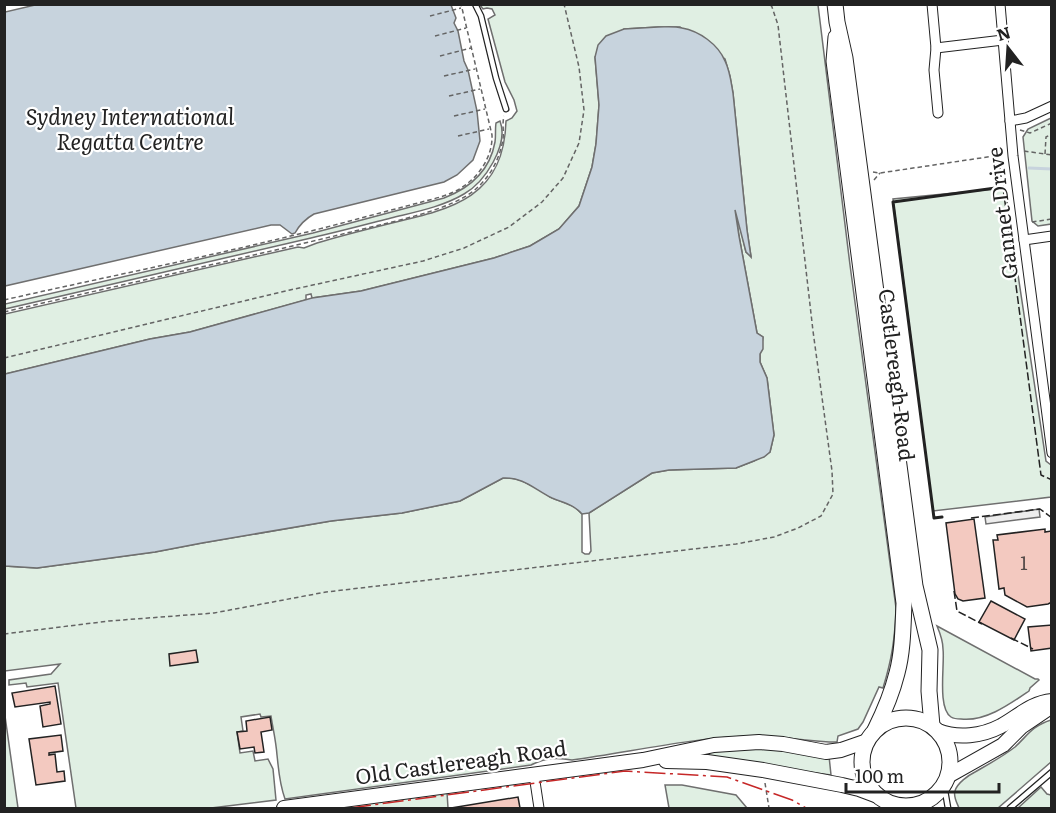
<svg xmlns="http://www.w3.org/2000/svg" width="1056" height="813" viewBox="0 0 1056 813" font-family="Literata,serif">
<rect width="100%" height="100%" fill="#fff"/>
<g fill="#e0efe3" stroke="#6f6f6f" stroke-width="1.5">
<path d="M480,5H818L850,265L896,608C895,638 892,659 883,688L879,687L863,722L858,729L838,736L837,742C807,742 779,735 750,736C690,738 631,752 572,760C556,757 545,758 531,765L285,799C279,782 279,772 277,755C276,741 273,729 271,716L261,717L260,714L241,717L243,731L237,732L240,753L253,751L255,761L268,759L273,769L276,800L211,808H76L58,683L27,687L26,683L9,685V680L51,674L60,664L5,671L4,566L37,568L155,552L202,543L331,521L402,513L460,501L503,478H511L520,480L539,489L550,497L575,507L582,514V552L585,554H589L591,551L589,513L652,473L669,470L736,468L754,461L770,452L774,435L767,378L760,362V354L763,337L757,333L739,236L734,200L746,252L751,256L747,230L733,93L730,76L725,59L680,27H658L624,29L595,57L599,105L596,144L592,167L579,206L559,229L530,246L494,258L361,291L312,298L311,294L306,295V300L190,332L150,339L5,374V314L298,247L304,248L317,243C340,236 364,230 388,224C452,209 504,198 506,121L512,118L517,111L514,100L505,82L488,19L495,15L492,9L487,8L483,9Z"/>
<path d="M1051,118V224L1038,226L1032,221L1023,137L1028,129Z"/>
<path d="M500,121C509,145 485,182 464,194C442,207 415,212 391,218C364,225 338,232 311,238C209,262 107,286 5,309V304L313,233L444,198C470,188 490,170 495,142C496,136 495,129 496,123Z"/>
<path d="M1005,188L1046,461L1051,465V497L933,511L893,199Z"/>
<path d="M937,626L1035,679H1038L1039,680L1030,688L1029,691C1010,704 985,722 961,719C958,719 954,719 951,717C937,708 945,664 943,649C943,641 940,633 937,626Z"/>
<path d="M5,716L18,808H5Z"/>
<path d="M1051,720V762L998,808H959C957,803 953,796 955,791C957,783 969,775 975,772C989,764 1002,757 1015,747C1028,735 1032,726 1051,720Z"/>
<path d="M753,747L829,756L831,775L709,759V750Z"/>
<path d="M665,785H682L736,795L747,808H669Z"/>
<path d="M1041,787L1047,794L1051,795V808H1018Z"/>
<path d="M447,792L448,808H329Z"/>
</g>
<path fill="#ededed" stroke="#6f6f6f" stroke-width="1.5" d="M1039,509L1040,517L986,524L985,517Z"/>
<g fill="#c7d3dd" stroke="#6f6f6f" stroke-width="1.5">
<path d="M35,5H451L456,18L454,23L458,31L464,61L468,70L477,111L480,141L473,160L457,175L444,182L314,214C305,219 300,224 295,233L292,234L280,225H271L5,286V12Z"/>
<path d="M658,27C666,27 674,26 682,28C699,31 718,44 725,61C730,71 731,82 733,93L747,230L751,257L746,252L735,210L739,236L757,333L763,337V349L760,354V362L767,378L774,435L770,452L764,457L736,468L669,470L652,473L589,513L582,514C573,504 564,503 552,498C535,490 524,477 503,478L460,501L402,513L331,521L202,543L155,552L37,568L5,566V374L150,339L190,332L312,298L361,291L494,258L530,246L559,229L579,206L592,167L596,144L599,105L595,57L598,45L606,36L624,29Z"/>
</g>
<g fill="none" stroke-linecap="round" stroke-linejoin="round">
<path stroke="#c7d3dd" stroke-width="3" d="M1029,168L1052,169"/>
</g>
<g fill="#f3c9c0" stroke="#222" stroke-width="1.5">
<path d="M974,519L985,598L963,601L958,599L955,594L946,523Z"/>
<path d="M1045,529V532L1051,531L1052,533V602L1048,604L1027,607L1005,595L1004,588L999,589L993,540H998L997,535Z"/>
<path d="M991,601L1025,619L1014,640L979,622Z"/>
<path d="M1052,625V648L1031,651L1028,627Z"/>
<path d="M196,650L198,662L170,666L169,654Z"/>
<path d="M55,686L61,724L43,727L40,706L50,704V702L15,707L12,693Z"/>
<path d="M270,717L272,730L261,732L264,752L255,753L254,747L240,749L237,732L247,731L246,721Z"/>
<path d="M61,735L63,751L49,753V755L55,754L57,772L64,771L65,781L36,785L29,739Z"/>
<path d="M518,797L520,808H451Z"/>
</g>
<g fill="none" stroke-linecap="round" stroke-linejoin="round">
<defs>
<g id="lane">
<path d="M475,4L481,16L496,78L506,109"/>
<path d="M944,785L948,808"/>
<path d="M1010,808L1052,772"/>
</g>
<g id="street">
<path d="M932,4L936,48L934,70L938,113"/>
<path d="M1000,4L1013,156L1052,453"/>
<path d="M936,48L1003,40"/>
<path d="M1010,121L1026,118L1052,106"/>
<path d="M1024,240L1052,236"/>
<path d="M534,775L539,808"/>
</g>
<g id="secondary">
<path d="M938,731C958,739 982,736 1001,726C1019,716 1031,703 1052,701"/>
<path d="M666,761L707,762L763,770L842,785L859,789L875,795"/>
<path d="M948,776L1003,745L1021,727L1052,706"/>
<path d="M284,808L643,760L714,745L759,742L783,744L826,752L841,750L867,741"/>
</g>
<g id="primary">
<path d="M835,4L837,22L845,58L915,586L930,650L929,691L932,726"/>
<path d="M836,37L834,61L904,603C903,626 903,651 897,673C892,693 884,712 875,730"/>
<circle cx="906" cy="762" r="44"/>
</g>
</defs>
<use href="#lane" stroke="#222" stroke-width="7"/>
<use href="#street" stroke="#222" stroke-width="11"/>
<use href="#secondary" stroke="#222" stroke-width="16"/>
<use href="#primary" stroke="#222" stroke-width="17"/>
<g stroke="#646464" stroke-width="1.5" stroke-dasharray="4.5 3" stroke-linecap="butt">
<path d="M430,16L461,8"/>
<path d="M435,36L466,28"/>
<path d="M440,56L471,48"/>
<path d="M444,76L475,69"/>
<path d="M449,96L480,89"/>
<path d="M454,116L485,109"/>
<path d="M1020,130L1030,133L1052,123"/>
<path d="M458,136L489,129"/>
<path d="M1024,151L1052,155"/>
<path d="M1045,154L1046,137L1052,134"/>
<path d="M873,172L880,173L994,156H1002"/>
<path d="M874,180L880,173"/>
<path d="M1032,222L1052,219"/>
<path d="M4,300C123,273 243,250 361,218C380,213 399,208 418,203C432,199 449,196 461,188C479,177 493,156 492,135L461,4"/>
<path d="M4,312C120,285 236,260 351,232C384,223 454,211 478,187C492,174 500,157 503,139C504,131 502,124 504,116"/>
<path d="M4,358L290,290L423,261L464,248L509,227L542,202L563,178L579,143L584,110L579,67L564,4"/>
<path d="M4,634L109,621L214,613L326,592L736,544L774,537L798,528L821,516L833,494L832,471L813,331L778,25L772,7L770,4"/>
<path d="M765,783L769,808"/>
</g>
<use href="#lane" stroke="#fff" stroke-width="4.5"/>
<use href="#street" stroke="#fff" stroke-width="9"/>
<use href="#secondary" stroke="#fff" stroke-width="14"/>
<use href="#primary" stroke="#fff" stroke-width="15"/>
<g stroke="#222" stroke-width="1.5" stroke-dasharray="8 3" stroke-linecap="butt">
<path d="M999,162L1001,177"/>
<path d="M1003,187L1041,475L1052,480"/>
<path d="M971,518L1040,509L1052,518"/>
<path d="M954,591L957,611L982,624"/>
<path d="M1011,638L1033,649"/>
</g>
<path stroke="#222" stroke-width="3" d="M942,517L934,518L893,202L1003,187"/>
<path stroke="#c62828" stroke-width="1.5" stroke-dasharray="21 4.5 3 4.5" stroke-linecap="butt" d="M350,808L625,771L727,777L792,800L806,808"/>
</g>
<g text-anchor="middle" stroke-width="4.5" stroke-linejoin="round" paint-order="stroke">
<g font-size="18" fill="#564c4a">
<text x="1024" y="570">1</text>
</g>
<g font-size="21" fill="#222" stroke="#fff">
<text transform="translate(1003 213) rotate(-97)" y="7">Gannet Drive</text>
<text transform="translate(896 375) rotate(83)" y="7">Castlereagh Road</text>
<text transform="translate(461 763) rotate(-8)" y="7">Old Castlereagh Road</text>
</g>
<g font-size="22" font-style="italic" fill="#222" stroke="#fff">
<text x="130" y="125">Sydney International<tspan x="130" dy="25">Regatta Centre</tspan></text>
</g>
</g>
<rect width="1056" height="813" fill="none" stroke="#222222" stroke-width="12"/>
<g transform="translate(1008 48) rotate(343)" stroke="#ffffff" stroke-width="4.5" paint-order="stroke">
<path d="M0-4.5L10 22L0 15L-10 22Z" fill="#222222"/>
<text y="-9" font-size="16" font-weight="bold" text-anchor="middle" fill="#222222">N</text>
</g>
<path d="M846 783v9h153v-9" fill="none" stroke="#222222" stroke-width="3"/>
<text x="855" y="783" font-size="18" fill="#222222" stroke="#ffffff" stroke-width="4.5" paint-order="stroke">100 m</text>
</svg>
